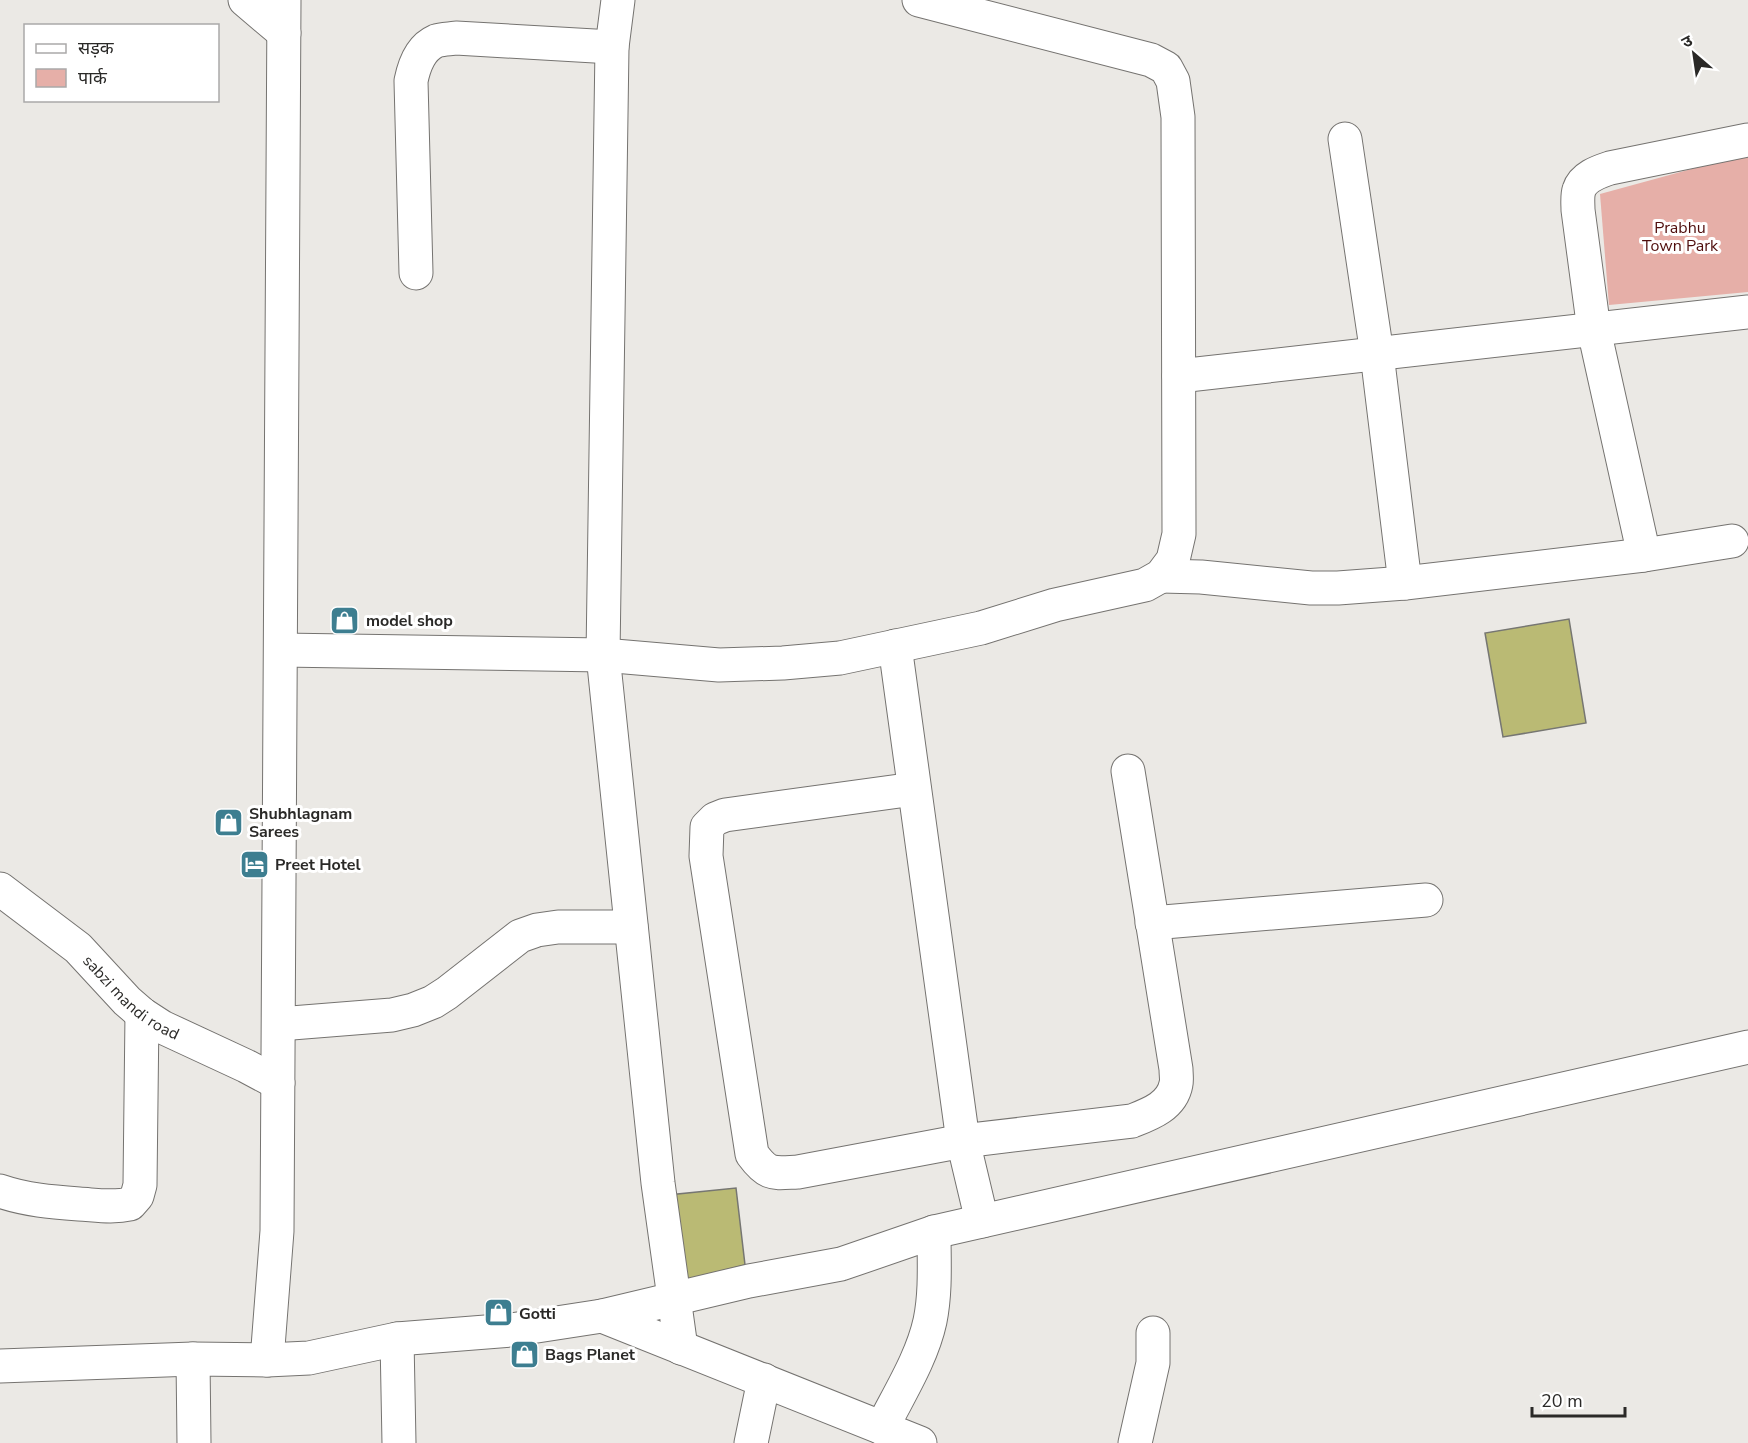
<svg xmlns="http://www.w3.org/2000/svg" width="1748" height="1443" viewBox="0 0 1748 1443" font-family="'Nunito Sans','Noto Sans Devanagari',sans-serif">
<rect width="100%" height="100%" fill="#ebe9e5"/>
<path fill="#e6afa8" d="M1748,156V292L1609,305L1600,194L1728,159Z"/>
<g fill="#baba74" stroke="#767672" stroke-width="1.5">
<path d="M1569,619L1586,723L1503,737L1485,633Z"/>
<path d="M736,1188L745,1265L682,1281L668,1195Z"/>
</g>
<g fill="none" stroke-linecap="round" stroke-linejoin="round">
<defs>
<g id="minor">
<path d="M245,0L284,33"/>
<path d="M618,0L612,47L603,655L658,1183L681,1348"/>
<path d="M1345,139L1377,354L1405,583"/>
<path d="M416,273L411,81C414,66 420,48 436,41C442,39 450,39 456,38L612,47"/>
<path d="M1179,376L1748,312"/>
<path d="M1644,555L1594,330L1578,210C1578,204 1577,196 1579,190C1583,177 1598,172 1610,168L1748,140"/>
<path d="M1161,576L1201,577L1311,588H1338L1405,583L1644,555L1732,541"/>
<path d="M895,646L963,1141L982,1221"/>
<path d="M281,650L603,655L719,665L783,663L840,658L981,628L1055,605L1145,585L1161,576L1173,560L1179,534L1178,117L1173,81L1166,68L1151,60L919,0"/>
<path d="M914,789L725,815L715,819L707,827L706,856L752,1154C768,1176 773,1173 798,1172L963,1141L1132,1121C1150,1114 1172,1106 1176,1084C1177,1080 1176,1074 1176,1069L1128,771"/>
<path id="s1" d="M0,889L78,948L127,1001L142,1014L162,1027L246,1066L278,1083"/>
<path d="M1152,923L1426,900"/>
<path d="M279,1024L392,1015L413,1010L433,1002L447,993L520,936L537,930L558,927H631"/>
<path d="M0,1191C26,1200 52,1202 79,1204C96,1205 113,1208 130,1204L137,1196L140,1185L142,1014"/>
<path d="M397,1339L399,1443"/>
<path d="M193,1359L194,1443"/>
<path d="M267,1360L277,1231L284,0"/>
<path d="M882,1428C899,1394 922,1358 930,1321C936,1292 934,1261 934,1232"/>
<path d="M751,1443L764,1380"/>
<path d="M1135,1443L1153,1363V1333"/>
</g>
<g id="tertiary">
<path d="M602,1316L749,1281L841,1264L934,1232L1748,1047"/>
<path d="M0,1366L193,1359L267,1360L309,1358L397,1339L511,1330L602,1316L920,1443"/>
</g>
</defs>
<use href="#minor" stroke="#757370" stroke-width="35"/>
<use href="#tertiary" stroke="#757370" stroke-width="35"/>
<use href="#minor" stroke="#fff" stroke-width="33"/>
<use href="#tertiary" stroke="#fff" stroke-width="33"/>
</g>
<defs>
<symbol id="shop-square" viewBox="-11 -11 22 22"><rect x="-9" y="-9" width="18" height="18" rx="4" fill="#3d7e90" stroke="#fff"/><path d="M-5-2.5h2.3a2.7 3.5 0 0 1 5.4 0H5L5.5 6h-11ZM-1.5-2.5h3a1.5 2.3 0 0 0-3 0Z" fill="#fff"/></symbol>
<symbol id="hotel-square" viewBox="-11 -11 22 22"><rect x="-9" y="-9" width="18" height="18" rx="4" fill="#3d7e90" stroke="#fff"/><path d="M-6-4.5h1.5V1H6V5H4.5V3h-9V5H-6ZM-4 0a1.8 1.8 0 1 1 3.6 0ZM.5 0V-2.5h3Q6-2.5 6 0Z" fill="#fff"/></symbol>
</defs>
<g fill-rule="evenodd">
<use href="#shop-square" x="328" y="604" width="33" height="33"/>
<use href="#shop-square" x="212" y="806" width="33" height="33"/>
<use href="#hotel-square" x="238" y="848" width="33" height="33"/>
<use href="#shop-square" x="482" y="1296" width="33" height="33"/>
<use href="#shop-square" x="508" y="1338" width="33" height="33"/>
</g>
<g text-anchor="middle" stroke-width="6" stroke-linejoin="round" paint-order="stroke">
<g font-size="16" fill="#4f0d0c" stroke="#fff">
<text x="1680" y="233">Prabhu<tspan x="1680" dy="18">Town Park</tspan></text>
</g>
<g font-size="16" font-weight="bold" fill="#2a2927" stroke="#fff" text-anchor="start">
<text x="366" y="626">model shop</text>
<text x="249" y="819">Shubhlagnam<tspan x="249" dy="18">Sarees</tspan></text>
<text x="275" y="870">Preet Hotel</text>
<text x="519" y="1319">Gotti</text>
<text x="545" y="1360">Bags Planet</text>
</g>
<g font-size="16" fill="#2a2927" stroke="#fff">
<text dy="6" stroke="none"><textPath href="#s1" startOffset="171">sabzi mandi road</textPath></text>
</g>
</g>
<rect x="24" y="24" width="195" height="78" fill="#ffffff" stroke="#aaa9a9" stroke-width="1.5"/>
<rect x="36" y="44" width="30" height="9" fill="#ffffff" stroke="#aaa9a9" stroke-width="1.5"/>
<text x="78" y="54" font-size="18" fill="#2a2927">सड़क</text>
<rect x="36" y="69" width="30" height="18" fill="#e6afa8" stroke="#aaa9a9" stroke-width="1.5"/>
<text x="78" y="84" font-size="18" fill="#2a2927">पार्क</text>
<g transform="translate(1694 54) rotate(331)" stroke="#ffffff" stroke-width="4.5" paint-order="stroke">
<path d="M0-4.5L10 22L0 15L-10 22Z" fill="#2a2927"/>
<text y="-9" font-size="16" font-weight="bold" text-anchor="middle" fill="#2a2927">उ</text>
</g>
<path d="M1532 1407v9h93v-9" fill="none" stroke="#2a2927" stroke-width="3"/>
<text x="1541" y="1407" font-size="18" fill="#2a2927" stroke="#ffffff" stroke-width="4.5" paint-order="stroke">20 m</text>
</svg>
